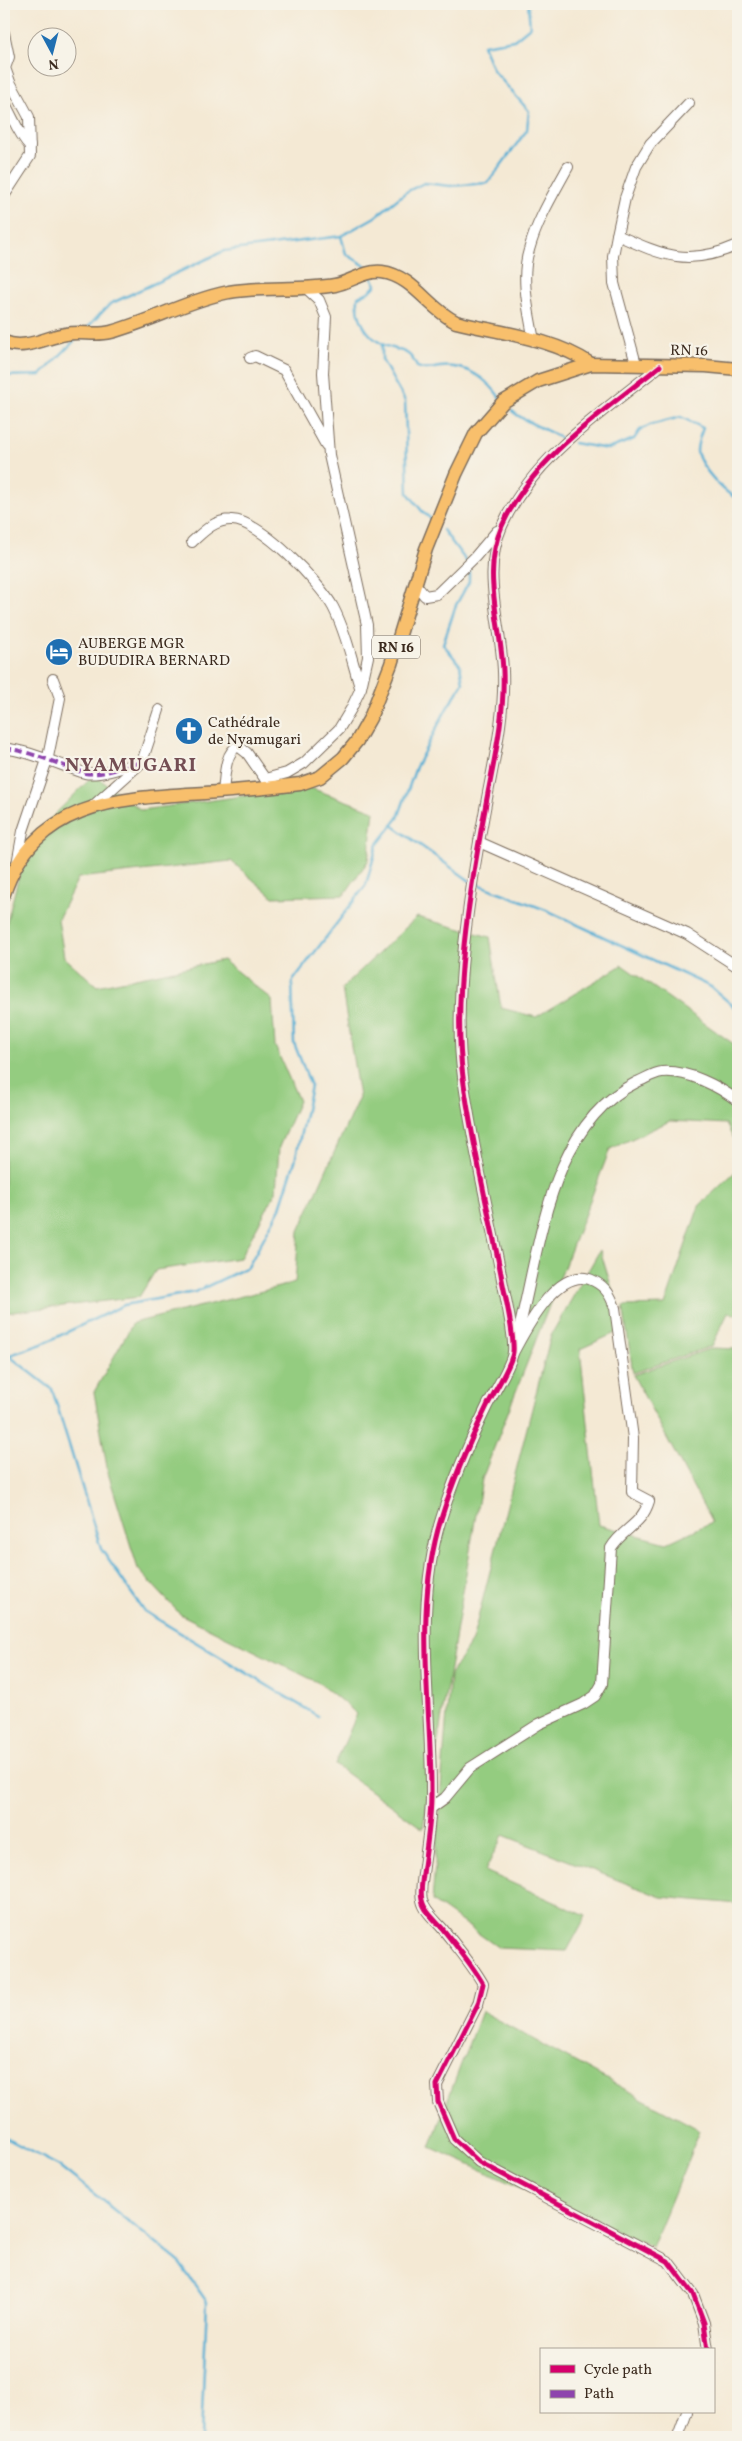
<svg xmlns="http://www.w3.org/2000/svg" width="742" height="2441" viewBox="0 0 742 2441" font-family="Vollkorn,serif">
<rect width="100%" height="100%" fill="#f7f3e8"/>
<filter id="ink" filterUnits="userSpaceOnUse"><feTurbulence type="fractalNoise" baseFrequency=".02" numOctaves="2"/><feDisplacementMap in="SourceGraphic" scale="10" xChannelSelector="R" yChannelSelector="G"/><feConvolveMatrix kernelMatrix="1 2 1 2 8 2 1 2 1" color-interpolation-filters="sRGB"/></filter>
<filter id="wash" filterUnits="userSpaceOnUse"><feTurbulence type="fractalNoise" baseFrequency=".0096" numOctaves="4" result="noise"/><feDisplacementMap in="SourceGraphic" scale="20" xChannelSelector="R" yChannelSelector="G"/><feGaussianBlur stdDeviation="1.12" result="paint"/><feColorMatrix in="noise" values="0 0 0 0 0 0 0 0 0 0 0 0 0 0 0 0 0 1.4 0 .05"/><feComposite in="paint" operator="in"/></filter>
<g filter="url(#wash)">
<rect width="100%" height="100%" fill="#f4e9d4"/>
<g fill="#94cc80" stroke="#687b4f">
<path d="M94,775L141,810L308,787L374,811L368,861L344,895L273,897L231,861L78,878L58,919L64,957L97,986L223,960L272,1000L275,1046L299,1101L279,1147L276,1192L240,1258L156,1270L139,1297L4,1313V933L28,841Z"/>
<path d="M417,917L490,937L501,1008L536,1017L622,965L738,1047V1148L726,1124L670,1121L610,1149L482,1479L423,1829L335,1765L357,1714L321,1684L180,1614L138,1569L108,1473L94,1392L133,1323L295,1283L299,1231L359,1097L342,988Z"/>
<path d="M738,1169V1315L728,1313L712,1346L633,1373L623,1306L665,1305L699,1206Z"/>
<path d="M600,1250L618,1308L622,1330L580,1349L599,1525L667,1543L712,1522L633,1375L712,1348L738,1349V1904L661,1897L503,1835L485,1871L586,1916L567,1951L499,1948L432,1901L450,1675L472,1641L551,1335Z"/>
<path d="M481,2011L700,2130L652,2247L430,2147Z"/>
</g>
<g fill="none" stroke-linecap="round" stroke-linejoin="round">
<g stroke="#57afd4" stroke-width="2.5">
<path d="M367,267L346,254L341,236L375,217L406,192L424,183L450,186L488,183L527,130L529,111L493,70L483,45L514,40L530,27L528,4"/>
<path d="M372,277L376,285L370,291L358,297C356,316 365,336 384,345C400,352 409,348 417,367C426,371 432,368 440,367C465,364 486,377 500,398"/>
<path d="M86,329L110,304L224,251L341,236"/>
<path d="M382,344V360L405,401L408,493L422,511L432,520"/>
<path d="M4,376L41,375L77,338"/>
<path d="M512,411C527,424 546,428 562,439"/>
<path d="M574,443L608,449L634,439L640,430L650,425L681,417L703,428C700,436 697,443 697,451C699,465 725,495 738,498"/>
<path d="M443,530L466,561"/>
<path d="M392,825L470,881"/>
<path d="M475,883L546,910L711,987L738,1010"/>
<path d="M8,1355L52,1389L101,1549L144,1611L318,1716"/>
<path d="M4,1357L42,1344L124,1305L195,1292L248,1267L280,1208L295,1161L311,1086L294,1043L292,982L366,885L377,845L398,818L416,767L447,708L463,683L460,665L443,644L456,605L469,582V568"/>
<path d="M4,2137L59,2166L178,2261L207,2302L201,2437"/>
</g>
</g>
</g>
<g filter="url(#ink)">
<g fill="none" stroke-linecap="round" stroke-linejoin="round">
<defs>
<g id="minor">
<path d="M4,33L9,57L5,68L10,82L29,117L30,156L4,196"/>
<path d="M4,102C13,117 18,134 30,146"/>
<path d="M617,235C664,256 688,267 738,245"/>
<path d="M534,341C529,312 520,279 529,250C537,220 554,193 568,167"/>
<path d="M250,358L255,356L284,370L326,445"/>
<path d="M636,364L614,283L613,256L617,235L625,198L636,167L650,144L689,103"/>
<path d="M660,366C603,412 533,457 502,526C481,573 501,622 503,671C505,718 493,764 485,809C470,889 452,998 463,1077C472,1144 488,1209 501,1274C504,1292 515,1335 513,1352C512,1364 493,1394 487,1406C469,1443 453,1480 441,1519C413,1609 432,1704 431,1796C431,1822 426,1849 423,1874C422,1883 420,1892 422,1900C424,1911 435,1920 442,1928C456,1946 472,1964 483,1984L478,2004L437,2085L438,2102L454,2139L479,2162L668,2261L693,2294L704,2323L708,2350"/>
<path d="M192,542C203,532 214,520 231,520C259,519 320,583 333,607C346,632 352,661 360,687"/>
<path d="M415,584L425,596L437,594L475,557L497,531"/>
<path d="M4,749C21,747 67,768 85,773C100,776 128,766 142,762"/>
<path d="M265,779L287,773L304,763L339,729L351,709L361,688L368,657L367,625L329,455L323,373L326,317L319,300L306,288"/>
<path d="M223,792C225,778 224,753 238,746L247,753L268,783"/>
<path d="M94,805L142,762L159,710"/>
<path d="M479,842L687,934L738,967"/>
<path d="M17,864L23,831L48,757L60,698L53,679"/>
<path d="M517,1337C540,1252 547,1126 637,1082C645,1079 653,1073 662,1072C688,1070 718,1086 738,1101"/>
<path d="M431,1808L445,1798L470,1768L539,1724L583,1704L595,1696L602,1684L611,1548C623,1528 642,1525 649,1501L632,1492L633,1438L615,1308C611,1296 606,1287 594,1281C559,1263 526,1329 513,1353"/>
<path d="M678,2437L687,2412"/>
</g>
<g id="major">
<path d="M4,342C25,351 46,337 66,334C81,331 96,336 111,332C151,321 189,300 229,292C264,286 300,291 335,285C351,282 365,270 382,272C413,276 429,309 456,322C500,333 553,338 591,364"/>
<path d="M4,894C35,800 121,798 205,793C237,791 268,788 300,784L320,777L343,758L357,741L370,718L391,664L426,549L456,474L476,433L503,402L538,381L591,364L706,366L738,369"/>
</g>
</defs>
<use href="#minor" stroke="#7c6d5e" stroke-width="12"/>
<use href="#major" stroke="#7c6d5e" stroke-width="15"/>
<use href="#minor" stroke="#fff" stroke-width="10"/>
<use href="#major" stroke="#f8bf6c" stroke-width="12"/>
<path stroke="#8e44ad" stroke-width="4" stroke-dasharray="8 4" stroke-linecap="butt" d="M4,749C21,747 67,768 85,773C100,776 128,766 142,762"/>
<defs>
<path id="cycleway" d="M660,366C603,412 533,457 502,526C481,573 501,622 503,671C505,718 493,764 485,809C470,889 452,998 463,1077C472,1144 488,1209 501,1274C504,1292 515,1335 513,1352C512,1364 493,1394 487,1406C469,1443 453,1480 441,1519C413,1609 432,1704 431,1796C431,1822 426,1849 423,1874C422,1883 420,1892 422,1900C424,1911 435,1920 442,1928C456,1946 472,1964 483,1984L478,2004L437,2085L438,2102L454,2139L479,2162L668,2261L693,2294L704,2323L708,2350"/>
</defs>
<use href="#cycleway" stroke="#f7f3e8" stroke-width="8"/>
<use href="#cycleway" stroke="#d6006c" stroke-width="5"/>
</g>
</g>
<defs>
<symbol id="hotel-disc" viewBox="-11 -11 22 22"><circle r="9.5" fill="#1f6fb2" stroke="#f7f3e8"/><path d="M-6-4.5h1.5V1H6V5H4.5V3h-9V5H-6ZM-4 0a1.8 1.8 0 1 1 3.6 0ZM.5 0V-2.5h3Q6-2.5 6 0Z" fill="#fff"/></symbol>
<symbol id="church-disc" viewBox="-11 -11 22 22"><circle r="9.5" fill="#1f6fb2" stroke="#f7f3e8"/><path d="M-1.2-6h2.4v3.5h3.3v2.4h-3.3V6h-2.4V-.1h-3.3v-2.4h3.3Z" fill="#fff"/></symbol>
</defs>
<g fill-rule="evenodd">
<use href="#hotel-disc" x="43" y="636" width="32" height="32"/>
<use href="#church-disc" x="173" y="715" width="32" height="32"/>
</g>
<g text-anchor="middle" stroke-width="4.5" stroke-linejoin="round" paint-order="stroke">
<rect fill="#f7f3e8" stroke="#73665b" stroke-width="1" x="372" y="635.5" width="48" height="23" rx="4"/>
<g font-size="14" font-weight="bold" fill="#3b2a1e">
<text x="396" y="652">RN 16</text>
</g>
<g font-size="15" fill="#3b2a1e" stroke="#f7f3e8">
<text transform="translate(689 350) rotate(1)" y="5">RN 16</text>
</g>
<g font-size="15" fill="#3b2a1e" stroke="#f7f3e8" text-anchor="start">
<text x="78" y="648">AUBERGE MGR<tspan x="78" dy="17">BUDUDIRA BERNARD</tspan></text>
<text x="208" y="727">Cathédrale<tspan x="208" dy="17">de Nyamugari</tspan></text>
</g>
<g font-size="20" font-weight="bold" letter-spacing="1" fill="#744e54" stroke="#f7f3e8">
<text x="131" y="771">NYAMUGARI</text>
</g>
</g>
<rect width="742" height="2441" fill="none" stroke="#f7f3e8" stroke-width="20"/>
<rect x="540" y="2348" width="175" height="65" fill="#f7f3e8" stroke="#aca397"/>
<rect x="550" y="2365" width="25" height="8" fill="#d6006c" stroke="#aca397"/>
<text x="584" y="2374" font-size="15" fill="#3b2a1e">Cycle path</text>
<rect x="550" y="2390" width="25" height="8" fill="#8e44ad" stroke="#aca397"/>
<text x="584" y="2398" font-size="15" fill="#3b2a1e">Path</text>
<g transform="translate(52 52) rotate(173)"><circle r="24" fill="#f7f3e8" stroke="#aca397"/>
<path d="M0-4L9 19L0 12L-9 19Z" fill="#1f6fb2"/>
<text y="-8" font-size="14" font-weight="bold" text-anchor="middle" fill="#3b2a1e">N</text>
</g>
</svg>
